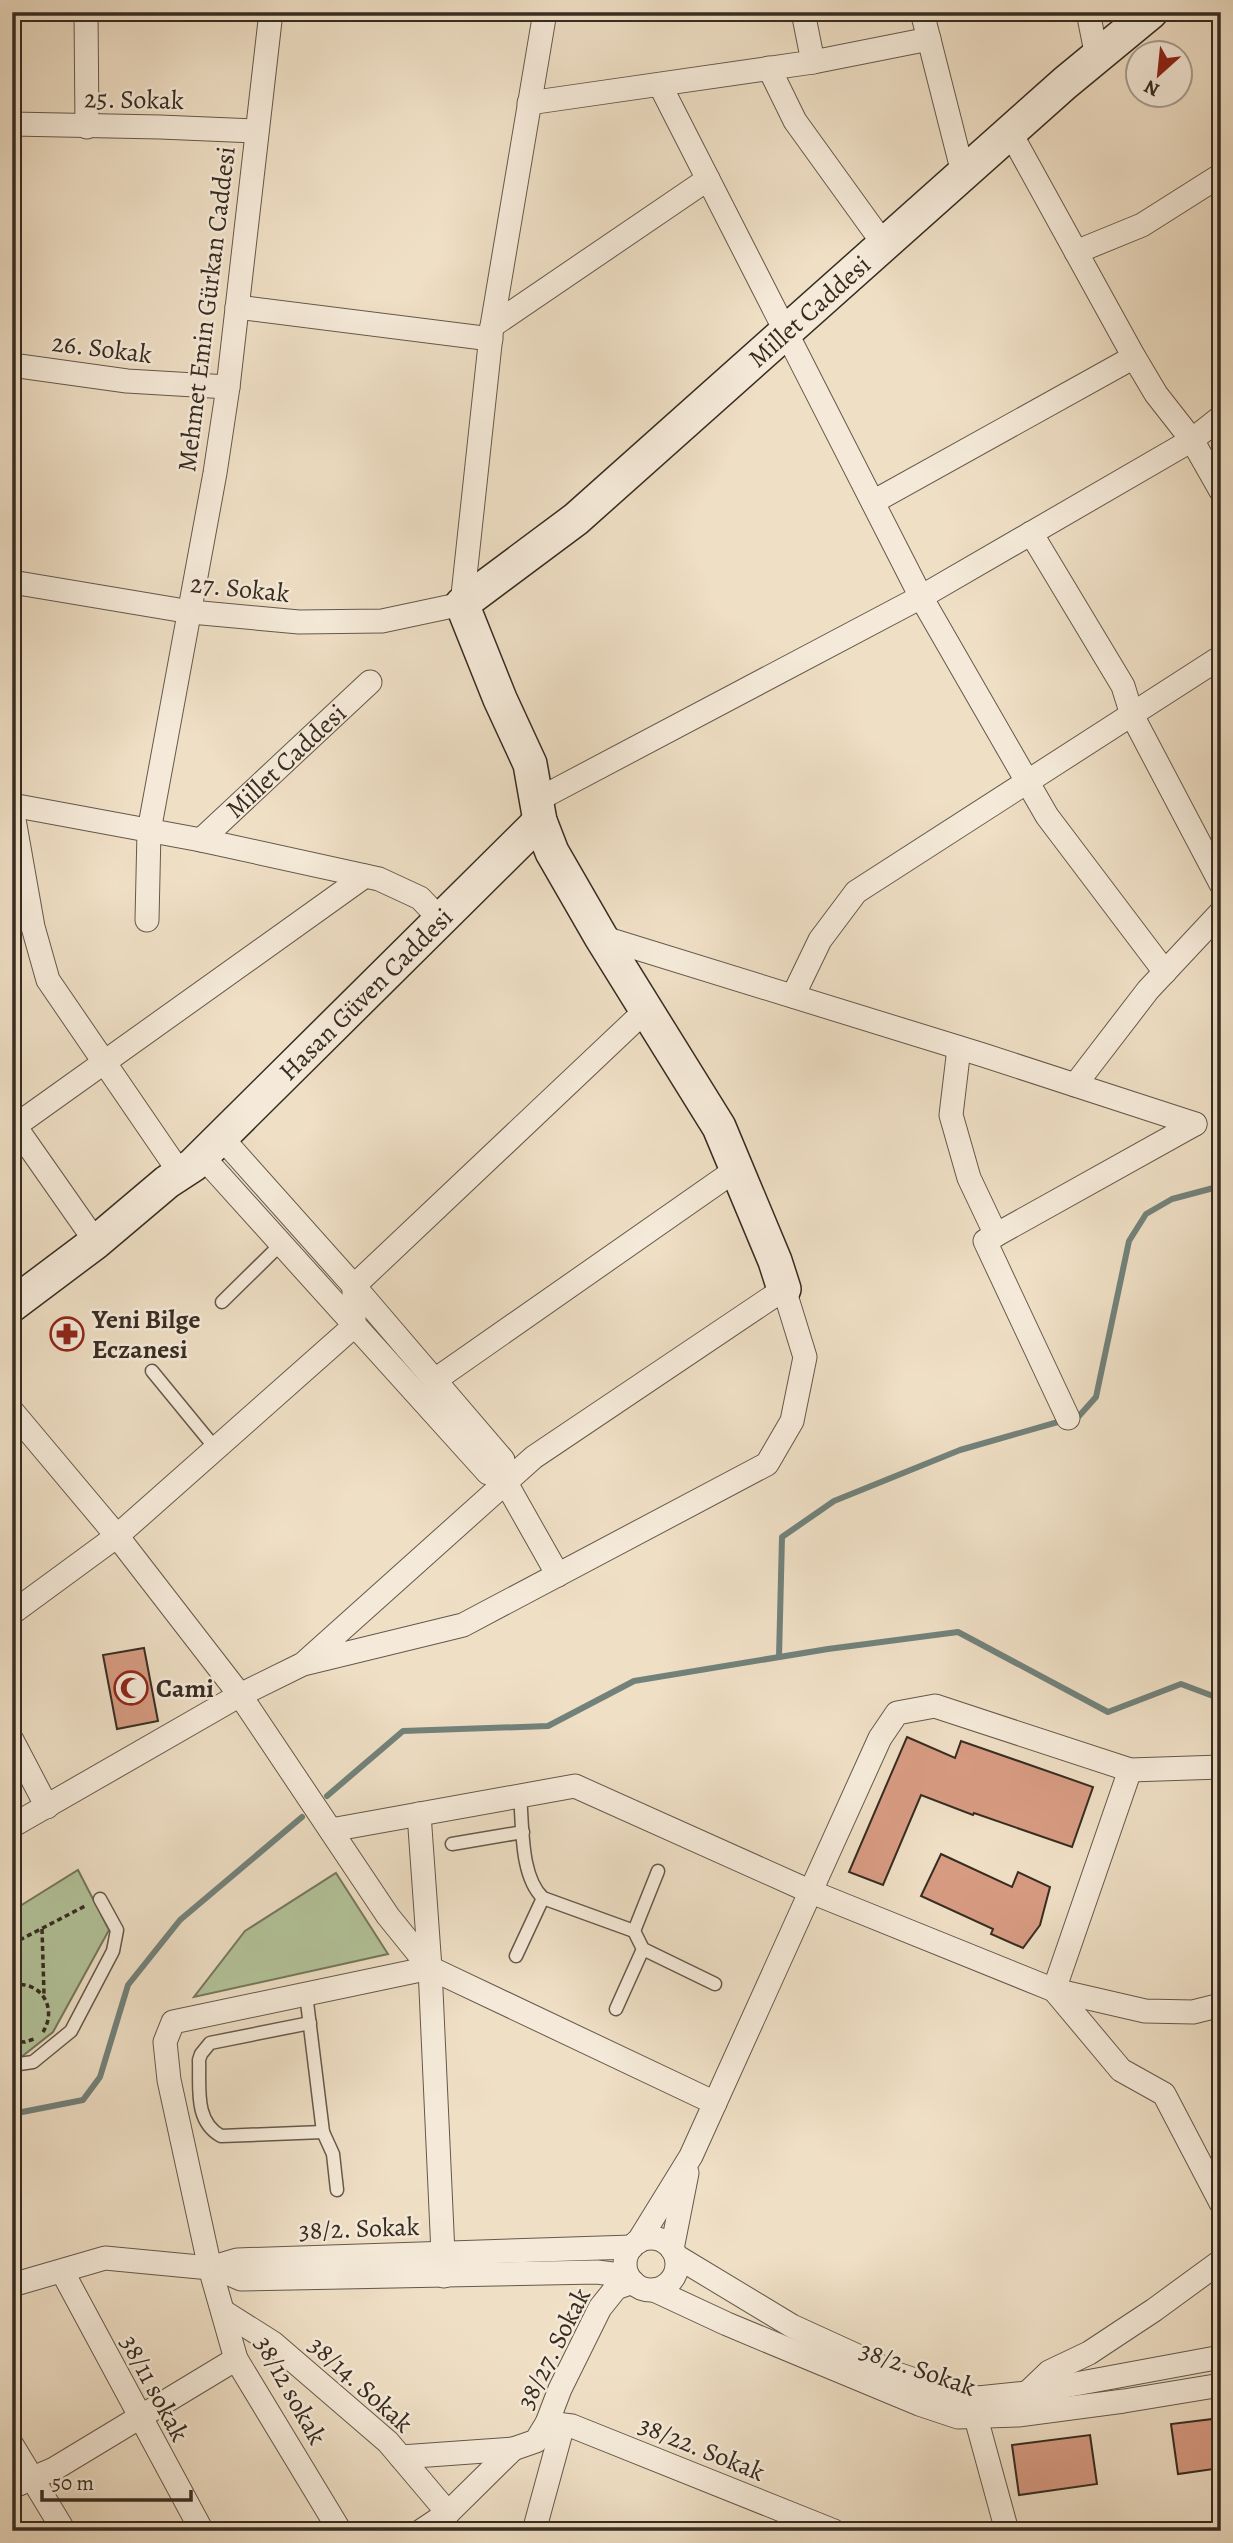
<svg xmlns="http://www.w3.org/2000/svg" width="1233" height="2543" viewBox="0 0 1233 2543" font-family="Alegreya,serif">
<rect width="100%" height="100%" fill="#efdfc5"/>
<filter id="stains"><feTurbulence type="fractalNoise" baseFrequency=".00286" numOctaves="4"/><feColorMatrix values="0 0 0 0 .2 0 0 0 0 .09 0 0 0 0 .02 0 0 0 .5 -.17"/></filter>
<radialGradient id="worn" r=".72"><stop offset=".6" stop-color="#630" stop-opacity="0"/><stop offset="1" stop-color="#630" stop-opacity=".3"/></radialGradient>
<g fill="#b3c39a" stroke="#74785e" stroke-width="2">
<path d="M78,1870L109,1930L53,2032L20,2058H12V1911Z"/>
<path d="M336,1873L388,1954L194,1997L245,1931Z"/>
</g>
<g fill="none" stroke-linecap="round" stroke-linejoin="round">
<g stroke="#72827b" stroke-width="6">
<path d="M779,1657L782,1537L834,1501L960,1450L1079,1416L1096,1397L1129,1241L1146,1214L1172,1199L1221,1186"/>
<path d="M327,1796L403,1731L548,1726L634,1681L828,1649L958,1632L1108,1712L1181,1684L1221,1699"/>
<path d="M12,2114L83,2100L100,2077L128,1985L180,1920L302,1817"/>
</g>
</g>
<g fill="#d79b82" stroke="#362c22" stroke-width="2">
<path d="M144,1648L158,1721L117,1729L103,1655Z"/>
<path d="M907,1737L955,1758L961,1741L1093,1787L1072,1847L974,1813L973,1815L921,1795L883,1885L849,1872Z"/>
<path d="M941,1854L1012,1887L1018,1872L1050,1887L1040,1925L1023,1948L991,1934L993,1929L921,1896Z"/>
<path d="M1221,2418V2468L1178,2474L1171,2424Z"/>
<path d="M1090,2435L1097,2484L1019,2495L1012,2445Z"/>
</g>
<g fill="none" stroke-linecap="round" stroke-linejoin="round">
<defs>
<g id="lane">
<path d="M222,1302L281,1244"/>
<path d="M152,1371L216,1449"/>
<path d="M520,1796C523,1827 520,1876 543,1898L634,1931L643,1949L715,1984"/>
<path d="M452,1844L523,1832"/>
<path d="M634,1931L658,1871"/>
<path d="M516,1956L543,1898"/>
<path d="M306,1994L323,2132L333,2154L337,2190"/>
<path d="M616,2009L643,1949"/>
<path d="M310,2023L210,2043L201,2054L199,2060C200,2088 194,2121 221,2136L323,2132"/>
<path d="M12,2065L33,2062L71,2031L113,1951L117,1930L100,1899"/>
</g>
<g id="street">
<path d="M86,12L87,127"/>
<path d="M922,12L963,173"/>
<path d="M1088,12L1097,57"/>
<path d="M813,62L929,39"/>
<path d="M769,68L795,121L883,243"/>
<path d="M529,103L813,62L803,12"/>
<path d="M12,124L160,127L255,131"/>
<path d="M1010,132L1134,357L1156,394L1192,440L1221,491"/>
<path d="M1076,252L1142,225L1221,175"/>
<path d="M237,307L491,339"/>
<path d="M492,326L708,179"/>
<path d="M12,365L127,381L228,387"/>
<path d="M873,502L1134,357"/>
<path d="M1031,533L1123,686L1132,715L1221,884"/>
<path d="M12,582L191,612L299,622L382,621L462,604L492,326L545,12"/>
<path d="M537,800L921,597L660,85"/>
<path d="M12,805L201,840L379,879L420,898L440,919"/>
<path d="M12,808L33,927L48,980L180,1173"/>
<path id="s1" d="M201,840L370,682"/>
<path d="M147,920L149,831L215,473L228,387L271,12"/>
<path d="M601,937L983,1055L1195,1124"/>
<path d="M1165,972L1047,816L921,597L1192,440L1221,417"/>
<path d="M793,996L820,940L856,892L1221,657"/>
<path d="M959,1048L951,1115L969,1178L996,1235"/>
<path d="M1075,1085L1148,990L1221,912"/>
<path d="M12,1122L96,1242"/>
<path d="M15,1126L365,876"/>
<path d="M221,1137L354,1286L503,1460L502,1476L558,1575"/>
<path d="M202,1156L488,1473L502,1476"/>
<path d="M435,1380L737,1169"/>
<path d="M12,1411L117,1536L240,1695L388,1916L430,1968L444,2276"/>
<path d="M1068,1418L985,1241L1195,1124"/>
<path d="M12,1613L117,1536L354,1326V1286L646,1010"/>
<path d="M12,1740L47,1807"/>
<path d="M1130,1770L1054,1990L1121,2070L1164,2094L1221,2203"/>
<path d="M419,1814L430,1968"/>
<path d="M12,1826L240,1695L303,1664L534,1457L784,1289L805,1357L792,1421L767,1464L463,1625L303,1664"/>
<path d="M331,1830L575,1786L809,1891L1054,1990L1145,2011L1193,2012L1221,2005"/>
<circle cx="651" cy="2264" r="26"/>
<path d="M638,2242L691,2156L880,1738L897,1713L935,1706L1130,1770L1221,1767"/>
<path d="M672,2249L687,2173"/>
<path d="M676,2256L792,2326L897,2374L950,2392L978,2398L1027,2393L1221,2357"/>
<path d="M216,2268L241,2279L597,2272L628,2276"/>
<path d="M62,2271L202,2531"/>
<path d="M12,2285L105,2258L210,2268L237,2260L632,2247"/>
<path d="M654,2290L727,2324L919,2404L958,2417L1018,2415L1124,2401L1221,2385"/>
<path d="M224,2312L273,2343L388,2442L448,2513"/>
<path d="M1027,2393L1049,2372L1089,2353L1154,2310L1221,2261"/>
<path d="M978,2405L976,2418L1007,2531"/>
<path d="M547,2423L572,2426L834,2531"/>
<path d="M12,2445L64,2531"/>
<path d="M401,2457L513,2449L536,2441L547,2423L560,2389L600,2308L616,2288L633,2282"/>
<path d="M12,2487L54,2469L236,2359"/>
<path d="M340,2531L236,2359L210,2268L169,2080L165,2042L173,2022L430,1968L715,2103"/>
<path d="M421,2531L448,2513L513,2449"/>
<path d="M534,2531L563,2425"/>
</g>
<g id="secondary">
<path id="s2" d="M784,1289L775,1261L719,1127L601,937L552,852L540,821L530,764L500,699L462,604L576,519L1065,83L1151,12"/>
<path id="s3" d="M12,1305L96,1242L167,1182L193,1165L540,821"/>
</g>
</defs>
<use href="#lane" stroke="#64594b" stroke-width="15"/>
<use href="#street" stroke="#64594b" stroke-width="25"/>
<use href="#secondary" stroke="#362c22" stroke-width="36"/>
<g stroke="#362c22" stroke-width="3.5" stroke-dasharray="5 3.5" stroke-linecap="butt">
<path d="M42,1929L44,1994"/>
<path d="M12,1944L85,1906"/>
<path d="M12,1985C41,1980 58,2008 43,2032"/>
<path d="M12,2041L25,2042L34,2039"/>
</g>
<use href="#lane" stroke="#f5ead9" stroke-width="12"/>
<use href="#street" stroke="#f5ead9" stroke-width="23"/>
<use href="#secondary" stroke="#f5ead9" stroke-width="33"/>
</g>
<defs>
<symbol id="pharmacy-ring" viewBox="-11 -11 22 22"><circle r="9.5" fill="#f5ead9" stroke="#8f2418" stroke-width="1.5"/><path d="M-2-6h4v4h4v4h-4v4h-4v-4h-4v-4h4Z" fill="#8f2418"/></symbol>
<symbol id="mosque-ring" viewBox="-11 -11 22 22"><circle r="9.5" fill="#f5ead9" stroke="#8f2418" stroke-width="1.5"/><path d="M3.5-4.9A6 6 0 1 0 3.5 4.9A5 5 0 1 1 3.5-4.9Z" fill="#8f2418"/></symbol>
</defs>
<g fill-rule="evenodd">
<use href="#pharmacy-ring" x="48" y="1315" width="38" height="38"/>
<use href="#mosque-ring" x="112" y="1669" width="38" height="38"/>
</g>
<g text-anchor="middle" stroke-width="5" stroke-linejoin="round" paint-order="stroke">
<g font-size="26" fill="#362c22" stroke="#f5ead9">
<text transform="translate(134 99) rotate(1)" y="9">25. Sokak</text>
<text transform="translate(206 309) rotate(-83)" y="9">Mehmet Emin Gürkan Caddesi</text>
<text dy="9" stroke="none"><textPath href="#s2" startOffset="1216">Millet Caddesi</textPath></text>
<text transform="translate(102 348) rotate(7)" y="9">26. Sokak</text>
<text transform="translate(240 588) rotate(6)" y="9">27. Sokak</text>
<text dy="9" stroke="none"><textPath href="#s1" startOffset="116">Millet Caddesi</textPath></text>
<text dy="9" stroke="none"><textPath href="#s3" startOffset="472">Hasan Güven Caddesi</textPath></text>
<text transform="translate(359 2228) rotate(-2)" y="9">38/2. Sokak</text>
<text transform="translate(553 2348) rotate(-63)" y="9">38/27. Sokak</text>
<text transform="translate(918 2368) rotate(19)" y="9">38/2. Sokak</text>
<text transform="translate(361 2384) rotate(42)" y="9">38/14. Sokak</text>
<text transform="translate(155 2388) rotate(62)" y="9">38/11 sokak</text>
<text transform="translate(291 2390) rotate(61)" y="9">38/12 sokak</text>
<text transform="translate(702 2448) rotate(22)" y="9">38/22. Sokak</text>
</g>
<g font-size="26" font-weight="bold" fill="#362c22" stroke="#f5ead9" text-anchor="start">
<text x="92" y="1328">Yeni Bilge<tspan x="92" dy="30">Eczanesi</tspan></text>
<text x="156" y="1697">Cami</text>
</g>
</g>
<rect width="1233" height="2543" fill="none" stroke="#efdfc5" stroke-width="42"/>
<rect x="14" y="14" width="1205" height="2515" fill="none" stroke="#362c22" stroke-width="3.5"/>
<rect x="21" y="21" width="1191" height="2501" fill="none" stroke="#362c22" stroke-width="2"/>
<g transform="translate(1159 74) rotate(207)"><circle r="33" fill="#f5ead9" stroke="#a99e90" stroke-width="2"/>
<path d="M0-5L12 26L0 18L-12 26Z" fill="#8f2418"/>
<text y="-10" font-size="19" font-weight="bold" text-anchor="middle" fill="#362c22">N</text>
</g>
<path d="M42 2490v10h149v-10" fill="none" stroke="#362c22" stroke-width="3.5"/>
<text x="52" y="2490" font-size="21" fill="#362c22" stroke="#f5ead9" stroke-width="5" paint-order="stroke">50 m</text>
<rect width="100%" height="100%" filter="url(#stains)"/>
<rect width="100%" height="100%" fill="url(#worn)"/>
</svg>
